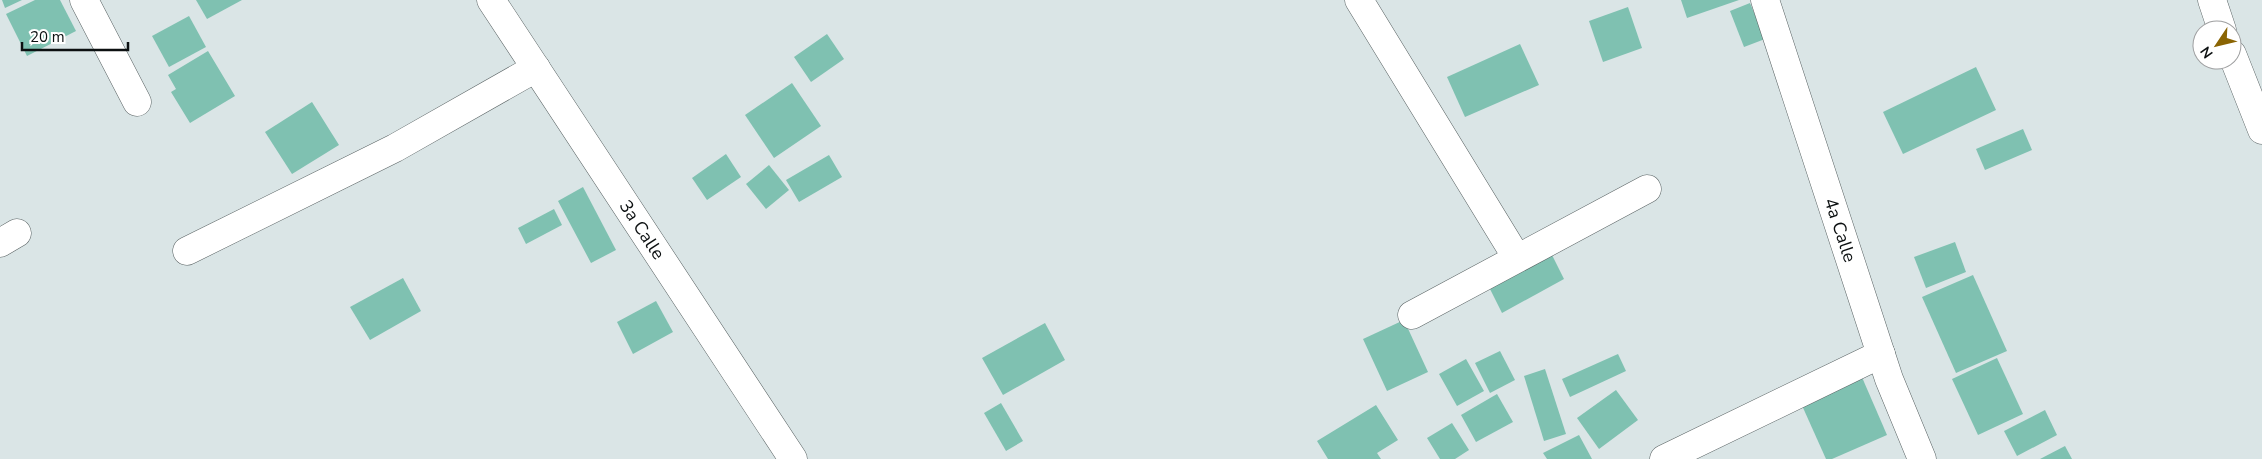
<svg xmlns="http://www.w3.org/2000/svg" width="2262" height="459" viewBox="0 0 2262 459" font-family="'Nunito Sans',sans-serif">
<rect width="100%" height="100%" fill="#dae5e6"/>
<g fill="#7fc1b1">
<path d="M2,0H22L5,8Z"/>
<path d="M35,0H60L76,31L27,56L6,14Z"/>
<path d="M196,0H242L207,19Z"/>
<path d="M1681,0H1739L1687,18Z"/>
<path d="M1750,3L1765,39L1744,47L1730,11Z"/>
<path d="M1628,7L1642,48L1603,62L1589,21Z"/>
<path d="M189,16L206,47L169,67L152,36Z"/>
<path d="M827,34L844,59L811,82L794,57Z"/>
<path d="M1520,44L1539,85L1465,117L1447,77Z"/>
<path d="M208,51L235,96L190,123L171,92L176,89L168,75Z"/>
<path d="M1976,67L1996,110L1903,154L1883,112Z"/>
<path d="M792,83L821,126L774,158L745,115Z"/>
<path d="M312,102L339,145L292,174L265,132Z"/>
<path d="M2023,129L2032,150L1985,170L1976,149Z"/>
<path d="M726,154L741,177L707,200L692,178Z"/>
<path d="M829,155L842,177L799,202L786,180Z"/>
<path d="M769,165L789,190L766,209L746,184Z"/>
<path d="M583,187L616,250L591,263L558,201Z"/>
<path d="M554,209L562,225L526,244L518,228Z"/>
<path d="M1955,242L1966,272L1926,288L1914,257Z"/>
<path d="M1549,249L1564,279L1502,313L1487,283Z"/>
<path d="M1973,275L2007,351L1956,373L1922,297Z"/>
<path d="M403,278L421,311L370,340L350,307Z"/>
<path d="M656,301L673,332L633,354L617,322Z"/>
<path d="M1404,320L1428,372L1387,391L1363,339Z"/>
<path d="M1045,323L1065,360L1003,395L982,358Z"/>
<path d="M1500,351L1515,380L1490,393L1475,363Z"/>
<path d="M1618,354L1626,371L1570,397L1562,379Z"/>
<path d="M1997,358L2023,414L1978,435L1952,379Z"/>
<path d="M1466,359L1484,391L1457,406L1439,374Z"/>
<path d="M1545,369L1566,434L1544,441L1524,376Z"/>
<path d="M1861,375L1887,435L1832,459H1826L1800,401Z"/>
<path d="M1616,390L1638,420L1599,449L1577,418Z"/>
<path d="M1497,394L1513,422L1476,442L1461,415Z"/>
<path d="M1001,403L1023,441L1006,451L984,413Z"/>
<path d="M1376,405L1398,440L1377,453L1381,459H1328L1317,441Z"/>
<path d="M2045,410L2057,435L2017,456L2004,431Z"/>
<path d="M1452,423L1469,450L1455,459H1440L1427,438Z"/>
<path d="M1579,435L1592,459H1547L1543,453Z"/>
<path d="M2065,446L2072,459H2040Z"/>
</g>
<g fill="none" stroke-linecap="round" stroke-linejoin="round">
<defs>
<g id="minor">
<path d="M84,0L137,102"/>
<path id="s1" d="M491,0L793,459"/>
<path d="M1359,0L1517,258"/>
<path id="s2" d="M1765,0L1889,379L1922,459"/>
<path d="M2212,0L2222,30"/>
<path d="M2232,54L2262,130"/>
<path d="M0,243L17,233"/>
<path d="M187,251L395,148L536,68"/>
<path d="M1412,315L1647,189"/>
<path d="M1664,459L1881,354"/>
</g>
</defs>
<use href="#minor" stroke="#596263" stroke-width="29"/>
<use href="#minor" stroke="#fff" stroke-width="28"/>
</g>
<g text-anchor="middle" stroke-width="4" stroke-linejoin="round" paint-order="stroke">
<g font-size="18" fill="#0c1011" stroke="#fff">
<text dy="6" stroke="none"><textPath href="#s1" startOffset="275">3a Calle</textPath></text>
<text dy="6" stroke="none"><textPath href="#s2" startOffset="242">4a Calle</textPath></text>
</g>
</g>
<g transform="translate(2217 45) rotate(235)"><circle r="24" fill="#ffffff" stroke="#9e9fa0"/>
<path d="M0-4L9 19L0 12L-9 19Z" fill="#8a6403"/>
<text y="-8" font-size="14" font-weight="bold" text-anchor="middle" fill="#0c1011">N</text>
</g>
<path d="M22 42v8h106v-8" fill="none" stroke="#0c1011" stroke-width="2.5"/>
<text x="30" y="42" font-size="15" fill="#0c1011" stroke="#ffffff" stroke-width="4" paint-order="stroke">20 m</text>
</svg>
